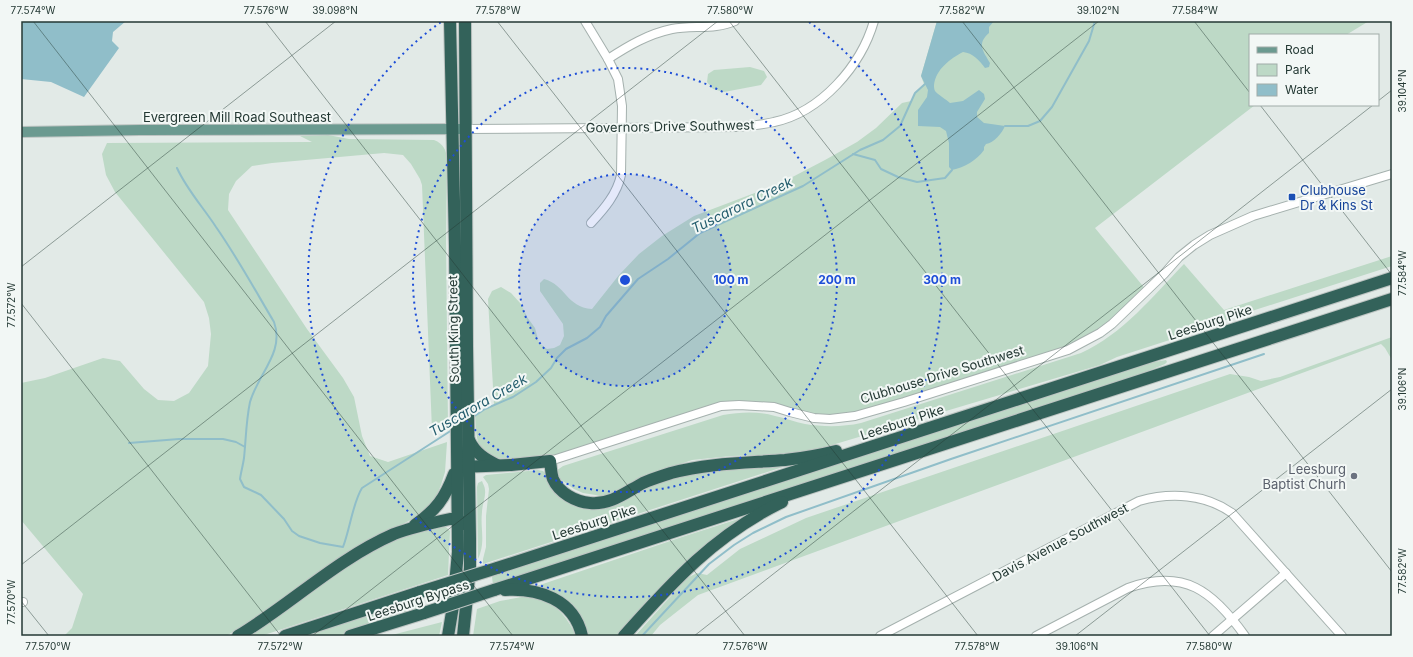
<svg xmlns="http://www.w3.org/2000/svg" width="1413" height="657" viewBox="0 0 1413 657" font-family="Inter,sans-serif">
<rect width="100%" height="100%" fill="#e2eae7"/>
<g fill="#bdd9c6">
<path d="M937,21H1369L1346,35H1250V105H1255L1095,228L1147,291L1083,343L855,416L814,418L770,407L711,409L550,461L494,458C474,451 477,433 475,415L494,405L488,299L492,291L501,287L511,293L521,304L527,317L535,328L539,343L547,349L554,348L560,345L564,336L563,324L540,291V283L544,279C566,285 566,307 592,309L619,275L639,254L662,236L694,216L781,183L825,160L857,142L876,128L902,103L911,101L915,93L924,84L921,76Z"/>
<path d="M750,67L764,71L767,77L761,85L724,92L713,89L707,82L708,74L714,70Z"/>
<path d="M328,135L349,139L434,140C444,144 446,150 447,159L446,241L448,426L432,430L422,185L420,179L411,164L403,155L384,153L272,163L252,166L236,181L229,194L228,210L307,329L343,378L354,397L362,436L370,456L388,462L447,442L445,472L441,485L436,497L430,505L423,512L414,518L359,548L309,579L255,619L226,636H64L72,628L83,594L21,520V383L45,378L103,358L120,361L144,389L158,400L174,401L189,393L208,366L211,334L209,318L204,302L115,192L106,175L102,154L107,143L312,142L300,136Z"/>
<path d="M1392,256V266L1230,318L1216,325L1117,357L1100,365L822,448L779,455L731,456L692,460L655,473L610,494L602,496L583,493L574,489L557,477L556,471L563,466L723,415C741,412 757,411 775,416C785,418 795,422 805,424C824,427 843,427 861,423L1081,353C1123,334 1153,296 1184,264L1224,310Z"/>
<path d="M1392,337V360L1385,348L1381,344L698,595L660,625L651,636H635L687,578L697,573L707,575L740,549L806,518L1230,374L1249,377L1261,381L1280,377Z"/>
<path d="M1166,360L1167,362L1165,364L1125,381L493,585L492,577L504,571L1143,364Z"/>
<path d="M789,465L483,564V559L486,547V516L489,489L488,484L483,477L486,475L538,470L543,471L577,504L635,492L686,472Z"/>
<path d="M482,481C483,484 485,487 485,490C486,497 482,505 482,512C480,530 486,541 478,559L477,487L478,483Z"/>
<path d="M757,513L620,636H584L581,627L534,587L682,537Z"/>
<path d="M443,526L446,527L450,531L448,575L261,636H244C296,600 359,550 419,531C426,529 435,528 443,526Z"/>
<path d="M527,596C531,596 536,596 540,598C557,604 569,620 576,636H473L477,609L500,601Z"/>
<path d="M423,599V607L415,612L341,636H304Z"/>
<path d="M442,622L439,636H388Z"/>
</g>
<g fill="#90bec9">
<path d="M21,21H126L113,32L112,41L119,48L84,97L51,82L21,79Z"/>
<path d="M937,21H994L989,27V33C976,44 984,52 990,63L989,67L985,68C979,60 973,53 963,52C950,59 936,69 934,85C934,87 934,89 935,91C937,94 947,100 950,103L963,101L979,90L984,94L985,99L977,112V117L984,123L1005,126C1002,133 994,143 986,144L984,147V150C976,161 965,167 952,170L949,167V143L946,131L940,127L918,126V110L927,97L928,90L921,76Z"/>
</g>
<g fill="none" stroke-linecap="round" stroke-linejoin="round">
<g stroke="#90bec9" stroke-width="2">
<path d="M1079,21H1083"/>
<path d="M1005,126H1028L1040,121L1052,107L1089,41L1095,21"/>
<path d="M853,154L875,160L881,169L898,177L917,182L945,178L952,170"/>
<path d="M177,168C187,190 203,207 216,227C237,257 255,290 274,322C285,352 258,374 250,402C246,421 246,439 244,458C243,465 241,472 240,479L244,487L261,495L284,519L292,531L299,536L320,543L343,547C350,529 353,502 362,488L452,430"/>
<path d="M473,417L485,409L513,397L536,382L551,368L557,358L566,349L587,338L600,327L606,316L638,279L668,259L700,233L803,186L860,150L883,140L900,126L915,93L925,84"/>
<path d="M129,443L179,439H223L236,442L245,447"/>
<path d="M642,636L709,564L734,545L753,533L786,517L951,459L1264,354"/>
</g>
<defs>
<g id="minor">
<path d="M585,21L608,59L618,79L622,106L621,175C617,194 604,209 591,223"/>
<path d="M608,59C628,46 648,34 672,29C693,25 715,30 735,21"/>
<path d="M466,129L737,127C749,126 762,125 774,122C821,112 861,66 874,21"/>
<path d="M550,461L721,406L739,405L774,407L790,412L814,418L830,419L855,416L904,402L1068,350L1100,333L1112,324L1164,274L1179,257L1194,245L1210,235L1253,216L1392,174"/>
<path d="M21,602H23"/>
<path d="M880,636L1139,501C1171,492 1205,494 1232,513L1342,636"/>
<path d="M1036,636L1128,588C1184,568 1213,591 1245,636"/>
<path d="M1213,636L1286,573"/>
</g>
<path id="major" d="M21,132L140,130L460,129"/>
<g id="highway">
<path d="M469,440C475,453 485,459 497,465"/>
<path d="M461,467L511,465L550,461C551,467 551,474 553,479C559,493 576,502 590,503C611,505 626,492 643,483C652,479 662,476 671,473C708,463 747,463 785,460C803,458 820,455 836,451"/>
<path d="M415,525C436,510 445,498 454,474"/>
<path d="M497,568L1392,278"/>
<path d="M494,590L1392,299"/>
<path d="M505,590C538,588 574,599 582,636"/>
<path d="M238,636C291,604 337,559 394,534C412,527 431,523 450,519H457L464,524"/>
<path d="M285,636L420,592"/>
<path d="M350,636L424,613"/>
<path d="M448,636L453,606L458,552L455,246L450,21"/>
<path d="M463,636L470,568V539L467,346L465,21"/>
<path d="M624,636C673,581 715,535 782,502"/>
</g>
</defs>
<use href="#minor" stroke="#a5b1ae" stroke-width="10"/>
<use href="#major" stroke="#bdc4c2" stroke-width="12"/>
<use href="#highway" stroke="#bdc4c2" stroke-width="14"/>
<use href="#minor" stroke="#fff" stroke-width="8"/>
<use href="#major" stroke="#6b9a90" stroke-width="10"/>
<use href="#highway" stroke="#33625a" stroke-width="12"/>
<defs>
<g id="highway-bridge">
<path d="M420,592L497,568"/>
<path d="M424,613L494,590"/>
</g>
</defs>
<use href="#highway-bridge" stroke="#bdc4c2" stroke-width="14" stroke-linecap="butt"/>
<use href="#highway-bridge" stroke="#33625a" stroke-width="12"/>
</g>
<path fill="none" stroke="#243934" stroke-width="1" stroke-opacity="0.45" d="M33,21L513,636M265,21L745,636M497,21L978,636M729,21L1210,636M962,21L1392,572M1194,21L1250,93M1378,101L1392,90M1260,105L1392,275M21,267L336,21M21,303L281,636M21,565L718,21M21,601L49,636M312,636L1099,21M694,636L1373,105M1075,636L1392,389"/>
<circle cx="625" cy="280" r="106" fill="#1d4ed8" fill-opacity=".12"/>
<g fill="none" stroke="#1d4ed8" stroke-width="2" stroke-dasharray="2 4">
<circle cx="625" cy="280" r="106"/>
<circle cx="625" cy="280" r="212"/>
<path d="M809 22A317 317 0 1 1 441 22"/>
</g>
<rect fill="#1a4fb4" stroke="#f2f7f5" stroke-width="1.5" x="1288" y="193" width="8" height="8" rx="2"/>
<circle fill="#6b7280" stroke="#f2f7f5" stroke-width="1.5" cx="1354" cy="476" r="4"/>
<g text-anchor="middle" stroke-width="4" stroke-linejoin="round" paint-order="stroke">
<g font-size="13" fill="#243934" stroke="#f2f7f5">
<text x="237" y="122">Evergreen Mill Road Southeast</text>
<text transform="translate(670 126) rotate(-1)" y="5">Governors Drive Southwest</text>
<text transform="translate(1210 322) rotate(-18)" y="5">Leesburg Pike</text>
<text transform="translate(453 329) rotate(-91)" y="5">South King Street</text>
<text transform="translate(942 374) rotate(-17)" y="5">Clubhouse Drive Southwest</text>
<text transform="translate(902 422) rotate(-18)" y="5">Leesburg Pike</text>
<text transform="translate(594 522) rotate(-18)" y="5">Leesburg Pike</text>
<text transform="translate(1060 542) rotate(-28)" y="5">Davis Avenue Southwest</text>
<text transform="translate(418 600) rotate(-18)" y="5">Leesburg Bypass</text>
</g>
<g font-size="13" fill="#164399" stroke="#f2f7f5" text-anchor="start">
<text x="1300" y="195">Clubhouse<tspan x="1300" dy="15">Dr &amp; Kins St</tspan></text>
</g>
<g font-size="13" fill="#5b616d" stroke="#f2f7f5" text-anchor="end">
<text x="1346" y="474">Leesburg<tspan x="1346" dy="15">Baptist Churh</tspan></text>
</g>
<g font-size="14" font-style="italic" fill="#255e6e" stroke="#f2f7f5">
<text transform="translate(742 205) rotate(-26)" y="5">Tuscarora Creek</text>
<text transform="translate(478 405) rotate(-30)" y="5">Tuscarora Creek</text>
</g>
</g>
<circle cx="625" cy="280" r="6" fill="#1d4ed8" stroke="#f2f7f5" stroke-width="2"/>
<g font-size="12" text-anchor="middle" font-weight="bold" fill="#1d4ed8" stroke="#f2f7f5" stroke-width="4" stroke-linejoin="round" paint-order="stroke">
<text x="731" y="284">100 m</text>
<text x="837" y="284">200 m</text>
<text x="942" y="284">300 m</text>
</g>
<rect width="1413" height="657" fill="none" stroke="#f2f7f5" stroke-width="44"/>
<rect x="1249" y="34" width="130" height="72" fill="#f2f7f5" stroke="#a0aba8"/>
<rect x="1257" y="47" width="20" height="6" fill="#6b9a90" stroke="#a0aba8"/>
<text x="1285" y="54" font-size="12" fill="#243934">Road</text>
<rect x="1257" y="64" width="20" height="12" fill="#bdd9c6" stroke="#a0aba8"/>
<text x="1285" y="74" font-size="12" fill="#243934">Park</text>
<rect x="1257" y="84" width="20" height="12" fill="#90bec9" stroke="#a0aba8"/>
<text x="1285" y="94" font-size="12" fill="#243934">Water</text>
<rect x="22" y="22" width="1369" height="613" fill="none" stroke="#243934" stroke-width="1.5"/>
<g font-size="10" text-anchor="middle" fill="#243934">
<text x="33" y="14">77.574°W</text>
<text x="266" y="14">77.576°W</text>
<text x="335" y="14">39.098°N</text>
<text x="498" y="14">77.578°W</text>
<text x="730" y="14">77.580°W</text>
<text x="962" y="14">77.582°W</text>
<text x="1098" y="14">39.102°N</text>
<text x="1195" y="14">77.584°W</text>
<text transform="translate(1402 91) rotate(-90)" y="4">39.104°N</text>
<text transform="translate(1402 273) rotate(-90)" y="4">77.584°W</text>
<text transform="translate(11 305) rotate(-90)" y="4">77.572°W</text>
<text transform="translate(1402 389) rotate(-90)" y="4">39.106°N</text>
<text transform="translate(1402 571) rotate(-90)" y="4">77.582°W</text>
<text transform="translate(11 602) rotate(-90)" y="4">77.570°W</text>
<text x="48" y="650">77.570°W</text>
<text x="280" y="650">77.572°W</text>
<text x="512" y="650">77.574°W</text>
<text x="745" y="650">77.576°W</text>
<text x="977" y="650">77.578°W</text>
<text x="1077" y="650">39.106°N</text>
<text x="1209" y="650">77.580°W</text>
</g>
</svg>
